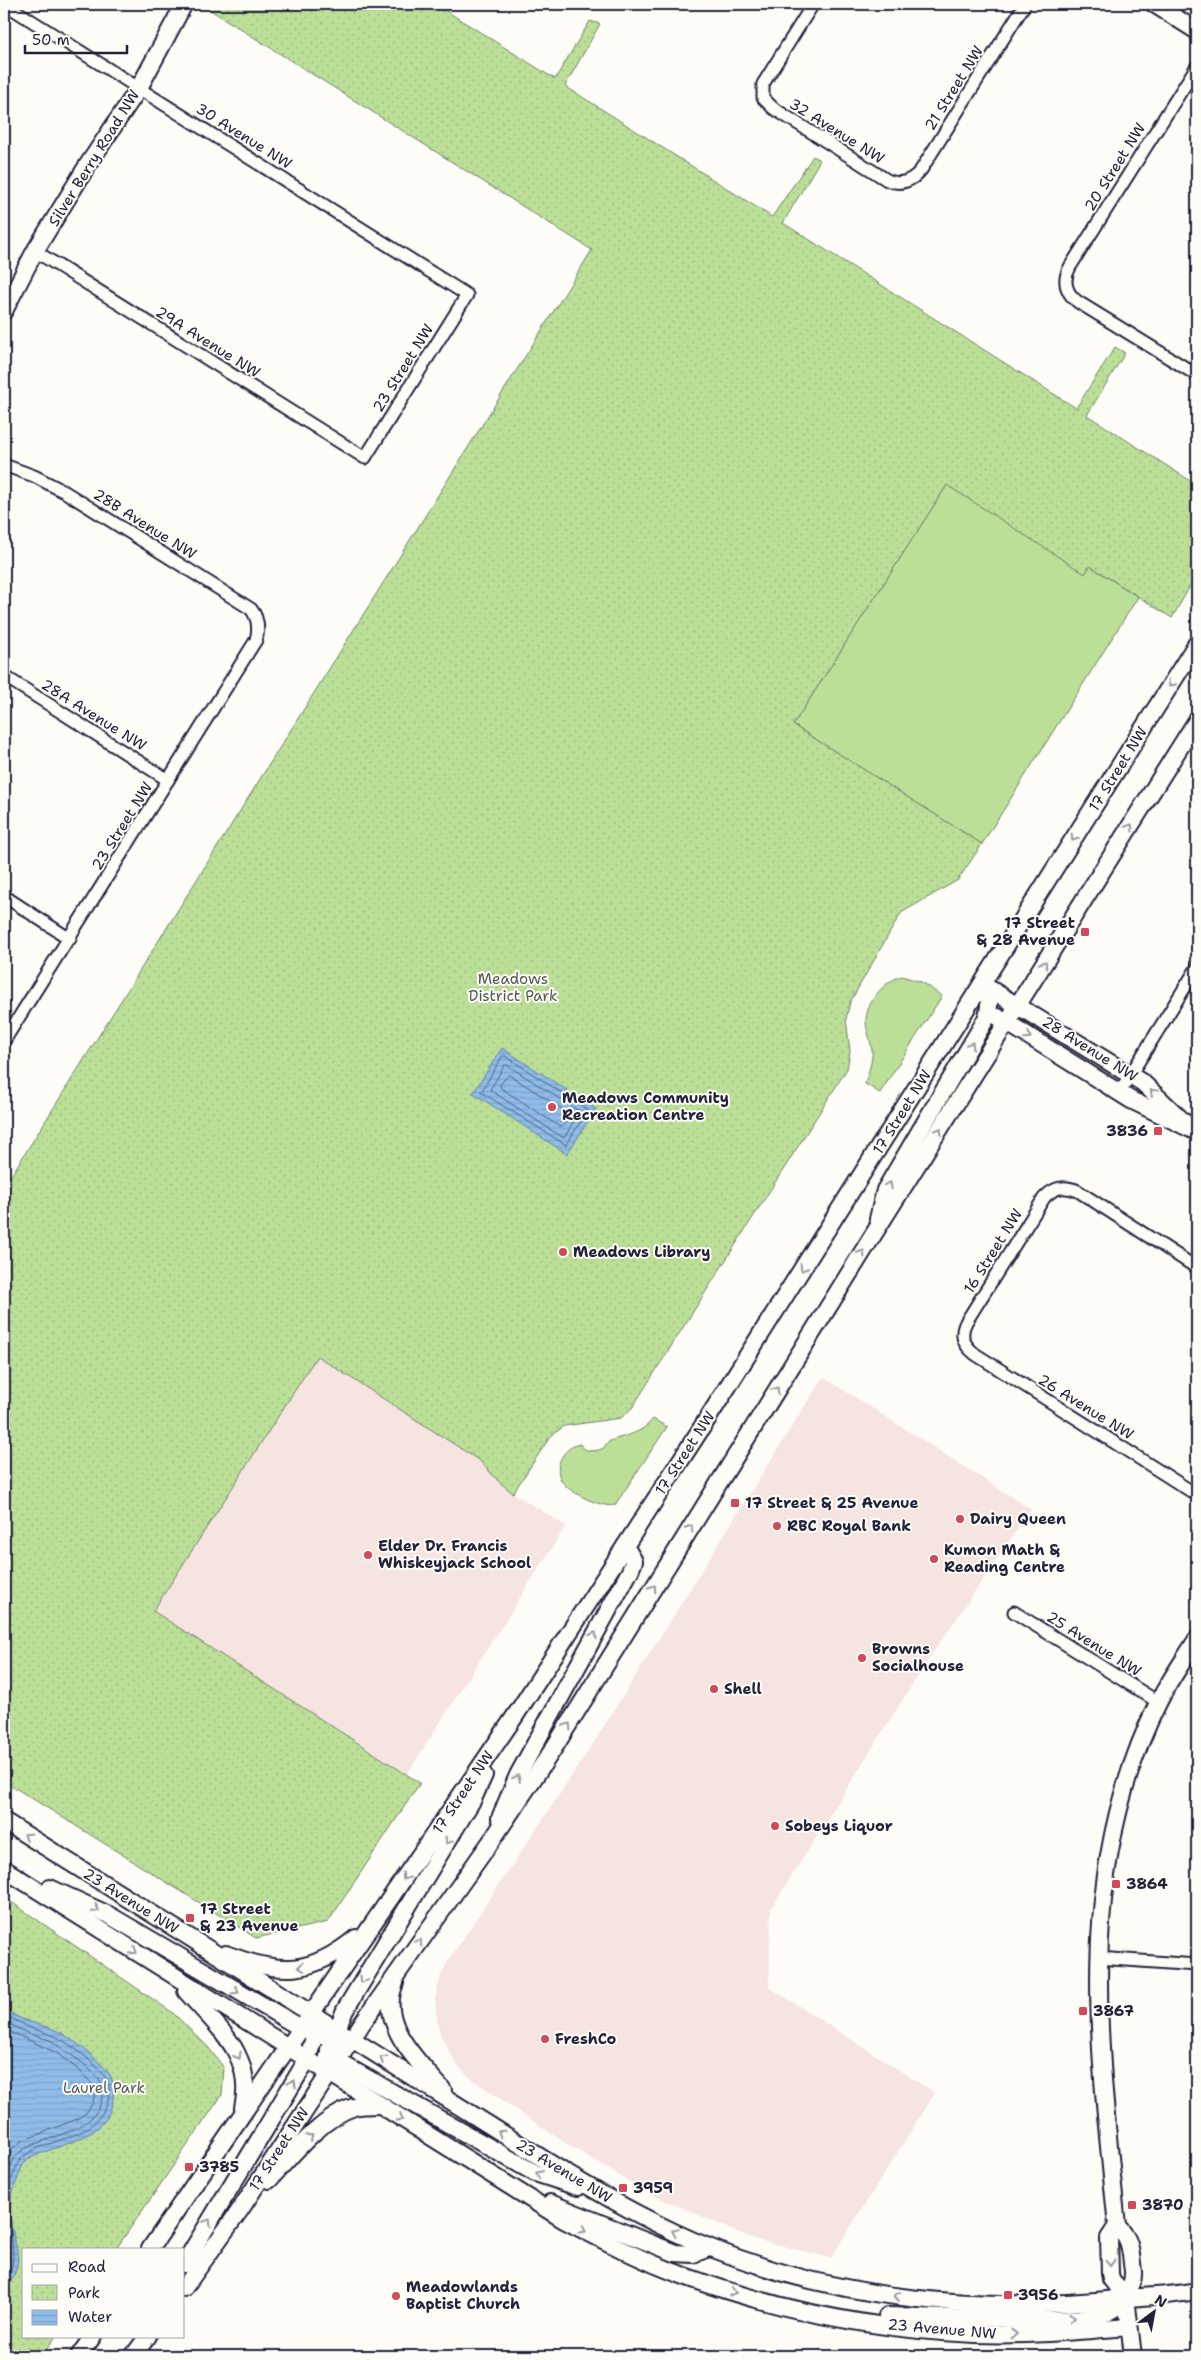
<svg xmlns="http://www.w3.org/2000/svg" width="1201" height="2360" viewBox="0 0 1201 2360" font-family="'Shantell Sans',sans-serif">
<defs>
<pattern id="park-dots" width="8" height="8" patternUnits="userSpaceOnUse" patternTransform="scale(1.25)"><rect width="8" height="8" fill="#bcdf98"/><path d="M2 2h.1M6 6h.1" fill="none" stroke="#a1bf84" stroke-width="1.8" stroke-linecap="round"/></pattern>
<pattern id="water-rules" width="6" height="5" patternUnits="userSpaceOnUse" patternTransform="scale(1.25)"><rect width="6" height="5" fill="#8fbde9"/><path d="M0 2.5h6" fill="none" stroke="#7ba2c9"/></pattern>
</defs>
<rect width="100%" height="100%" fill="#fdfcf7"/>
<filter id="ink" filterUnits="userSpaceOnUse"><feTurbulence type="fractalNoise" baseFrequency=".02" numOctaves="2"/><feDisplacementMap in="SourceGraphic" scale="10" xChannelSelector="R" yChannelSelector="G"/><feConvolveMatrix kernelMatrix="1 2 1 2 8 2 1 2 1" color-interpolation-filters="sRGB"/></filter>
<g filter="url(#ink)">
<g fill="#f6e4e0">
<path d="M317,1356L480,1461L505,1488L566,1526L407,1774L153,1611Z"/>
<path d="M823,1377L1031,1509L922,1669L771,1909L769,1987L935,2093L831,2258L754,2239L646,2192L559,2139L469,2077L458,2066L442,2039L437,2021L435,1998L441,1975L448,1961L591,1747Z"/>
</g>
<g fill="#bcdf98" stroke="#6f806a">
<path d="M947,485L1085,573L1090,566L1138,597L982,844L793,725Z"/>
<path d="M902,976L921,982L942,996L880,1093L865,1084C868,1073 873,1061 872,1050C871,1041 867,1032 866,1023C865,1003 884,981 902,976Z"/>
<path d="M653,1419L667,1427L615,1505C603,1509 567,1492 561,1480C553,1465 564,1447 580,1444C585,1452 592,1452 602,1449C605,1447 606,1443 610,1441C626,1435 642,1434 653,1419Z"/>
</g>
<g fill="url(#park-dots)" stroke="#6f806a">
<path d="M206,4H435L555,79L590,21L600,24L565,86L772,217L813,156L820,160L783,223L1076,408L1115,347L1125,353L1087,415L1197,485V574L1172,618L1090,566L1085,574L947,485L793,725L982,844L958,880L901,913L850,1002L846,1019L850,1051L847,1069L632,1408L621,1418L564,1426L550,1437L513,1493L499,1482L480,1461L317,1356L153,1611L420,1783L328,1922L256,1938L4,1781V1187L592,250L204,6Z"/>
<path d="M4,1897L173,2013L208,2047L224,2068L222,2095L116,2249H24V2336H56L42,2356H4Z"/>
</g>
<g fill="url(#water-rules)" stroke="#637fa3">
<path d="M502,1048L596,1109L567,1154L473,1093Z"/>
<path d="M4,2007C16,2021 39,2023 55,2030C71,2037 101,2061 110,2075C117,2087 113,2108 106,2119C93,2137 66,2144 47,2151C40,2154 32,2156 26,2161C22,2165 20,2172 18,2178C13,2190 9,2201 10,2214C12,2243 29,2263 4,2289Z"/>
</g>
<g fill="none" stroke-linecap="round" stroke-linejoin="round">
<g stroke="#4e6081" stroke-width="1">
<path d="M505,1056L588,1110L566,1145L481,1092L502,1057Z"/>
<path d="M507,1065L579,1111L565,1137H562L490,1090L504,1066Z"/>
<path d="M509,1075L569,1113V1116L563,1126L560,1127L501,1088L500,1085Z"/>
<path d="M4,2014C13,2019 22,2024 31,2028C42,2032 52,2034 62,2040C77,2050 96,2063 105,2077C118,2096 100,2122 83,2131C68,2139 36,2146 24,2156C17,2162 14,2174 10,2183C0,2217 26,2258 4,2281"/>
<path d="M4,2021L29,2034L50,2040L84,2064L96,2076C102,2083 103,2089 102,2098C96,2133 46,2135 21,2151L14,2159L4,2182"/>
<path d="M4,2029L55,2052L79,2070L93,2085L95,2090L93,2103L86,2113L77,2119L22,2141L12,2149L4,2163"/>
</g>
<defs>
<g id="street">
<path d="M5,4L467,295L365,458L35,251"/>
<path d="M813,4L763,84V98L773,108L887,180C900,186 912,181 921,170L1025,4"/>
<path d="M1197,66L1070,267C1062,281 1066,293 1078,302L1197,375"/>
<path d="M4,465L34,476L65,492L251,609C259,619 259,629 256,640L4,1041"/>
<path d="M4,676L168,780"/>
<path d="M4,896L70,939"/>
<path d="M1119,1093L1197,968"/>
<path d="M1197,1268L1078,1191C1064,1185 1054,1187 1044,1198L966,1322C959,1336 964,1345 975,1354L1197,1495"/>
<path d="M1014,1612L1158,1702"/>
<path d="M1098,1958L1197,1965"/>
</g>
<g id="secondary">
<path d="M1154,4L1197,31"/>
<path d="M4,311L35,251L87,166L139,88L184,4"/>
<path d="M982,984L1143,1083L1185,1123"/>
<path d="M998,1017L1131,1100L1197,1132"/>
<path d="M878,1219L885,1190L986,1019C991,1006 990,996 982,984"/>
<path d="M500,1818L518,1775L630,1571L634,1561L625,1546"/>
<path d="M4,1821L564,2172C611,2200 660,2228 711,2248C840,2300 981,2313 1118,2299C1145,2296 1171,2296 1197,2291"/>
<path d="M4,1869L564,2220C604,2241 645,2262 687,2277C778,2310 878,2330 975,2334C1027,2336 1078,2331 1129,2327"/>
<path d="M50,1888L109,1915L301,2028L329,2038L349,2040"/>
<path d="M226,1954C280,1975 311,1975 356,1938"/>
<path d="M395,1983C377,2024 418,2061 443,2090"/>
<path d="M186,1991C218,2028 255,2055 243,2108"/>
<path d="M328,2056L535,2173L578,2187"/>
<path d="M328,2074L329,2049L345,2010L473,1799L484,1775"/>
<path d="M269,2180C291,2156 322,2117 354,2107C362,2105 370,2105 378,2105"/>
<path d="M550,2203L675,2253L693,2254L709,2248"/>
<path d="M1117,2226L1109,2238L1110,2273L1111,2279L1126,2298"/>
<path d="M150,2249L515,1716L708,1418L1197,643"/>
<path d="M184,2264L307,2060L314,2038V2023"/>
<path d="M184,2288L240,2210L363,2022L492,1840L552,1751L875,1232L1197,720"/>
<path d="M1126,2298L1133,2356"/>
<path d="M887,2316C933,2318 979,2319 1025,2319C1052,2320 1084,2321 1109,2312C1123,2306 1134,2286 1133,2271C1130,2251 1132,2240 1117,2226C1099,2046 1074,1872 1158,1703C1169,1681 1184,1660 1197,1639"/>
<path d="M79,2356L93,2336"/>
<path d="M133,2356L148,2336"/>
</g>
</defs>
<use href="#street" stroke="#22223b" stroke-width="15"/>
<use href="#secondary" stroke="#22223b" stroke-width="20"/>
<use href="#street" stroke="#fdfcf7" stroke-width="11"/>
<use href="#secondary" stroke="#fdfcf7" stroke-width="16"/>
</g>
<defs><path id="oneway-chevron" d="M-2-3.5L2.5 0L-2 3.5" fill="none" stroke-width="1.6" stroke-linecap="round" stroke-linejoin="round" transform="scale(1.25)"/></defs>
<g stroke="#9a9aa2">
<use href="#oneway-chevron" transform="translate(1171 684) rotate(122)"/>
<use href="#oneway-chevron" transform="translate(1130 827) rotate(-58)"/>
<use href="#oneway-chevron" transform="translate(1074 838) rotate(122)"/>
<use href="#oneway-chevron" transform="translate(1044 964) rotate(-58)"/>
<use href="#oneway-chevron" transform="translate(1028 1036) rotate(32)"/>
<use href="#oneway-chevron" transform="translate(971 1045) rotate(-59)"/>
<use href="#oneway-chevron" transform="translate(1153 1092) rotate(-138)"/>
<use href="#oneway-chevron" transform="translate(939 1131) rotate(-58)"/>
<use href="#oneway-chevron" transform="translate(889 1185) rotate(-62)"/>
<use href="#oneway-chevron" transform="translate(862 1253) rotate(-58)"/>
<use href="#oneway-chevron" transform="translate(803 1268) rotate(122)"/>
<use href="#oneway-chevron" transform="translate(776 1390) rotate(-58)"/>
<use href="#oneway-chevron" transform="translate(690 1528) rotate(-58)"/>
<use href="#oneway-chevron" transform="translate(653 1588) rotate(-58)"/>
<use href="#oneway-chevron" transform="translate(594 1635) rotate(-61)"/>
<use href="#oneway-chevron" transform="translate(568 1726) rotate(-58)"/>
<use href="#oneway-chevron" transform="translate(517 1778) rotate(-64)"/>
<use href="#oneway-chevron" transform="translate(27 1836) rotate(-147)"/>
<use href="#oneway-chevron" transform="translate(448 1841) rotate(121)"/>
<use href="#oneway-chevron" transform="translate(405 1877) rotate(125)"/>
<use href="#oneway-chevron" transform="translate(96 1909) rotate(24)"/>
<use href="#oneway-chevron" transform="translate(419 1942) rotate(-56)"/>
<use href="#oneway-chevron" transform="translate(134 1951) rotate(32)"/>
<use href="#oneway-chevron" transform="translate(301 1967) rotate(171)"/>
<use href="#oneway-chevron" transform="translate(363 1980) rotate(121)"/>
<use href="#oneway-chevron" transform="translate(236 1991) rotate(31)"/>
<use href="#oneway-chevron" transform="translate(238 2056) rotate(61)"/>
<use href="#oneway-chevron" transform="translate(383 2059) rotate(-148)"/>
<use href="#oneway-chevron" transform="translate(293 2083) rotate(-59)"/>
<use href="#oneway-chevron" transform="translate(400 2118) rotate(32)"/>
<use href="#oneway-chevron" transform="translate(501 2133) rotate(-148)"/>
<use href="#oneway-chevron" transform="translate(310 2137) rotate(-41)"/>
<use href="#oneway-chevron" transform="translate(539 2174) rotate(-155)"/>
<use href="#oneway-chevron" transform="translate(208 2222) rotate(-59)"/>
<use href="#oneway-chevron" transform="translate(583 2230) rotate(28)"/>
<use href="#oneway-chevron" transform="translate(675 2232) rotate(-155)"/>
<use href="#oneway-chevron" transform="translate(1110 2263) rotate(88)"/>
<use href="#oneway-chevron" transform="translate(733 2292) rotate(17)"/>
<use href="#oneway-chevron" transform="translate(897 2296) rotate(-172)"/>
<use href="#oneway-chevron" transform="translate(1072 2318) rotate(-4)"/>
<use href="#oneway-chevron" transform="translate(1014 2334)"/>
</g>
</g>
<g fill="#d1495b" stroke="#fdfcf7" stroke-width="2">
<rect x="1080" y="927" width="10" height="10" rx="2.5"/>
<circle cx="552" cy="1107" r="5"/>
<rect x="1153" y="1126" width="10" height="10" rx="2.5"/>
<circle cx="563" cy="1252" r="5"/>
<rect x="730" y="1498" width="10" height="10" rx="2.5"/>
<circle cx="960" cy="1519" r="5"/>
<circle cx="777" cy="1526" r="5"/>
<circle cx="368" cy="1555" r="5"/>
<circle cx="934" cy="1559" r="5"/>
<circle cx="862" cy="1658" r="5"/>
<circle cx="714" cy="1689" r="5"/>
<circle cx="775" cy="1826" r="5"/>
<rect x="1111" y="1879" width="10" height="10" rx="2.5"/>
<rect x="185" y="1913" width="10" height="10" rx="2.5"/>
<rect x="1078" y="2006" width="10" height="10" rx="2.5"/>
<circle cx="545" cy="2039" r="5"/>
<rect x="184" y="2162" width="10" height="10" rx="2.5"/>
<rect x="618" y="2183" width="10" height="10" rx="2.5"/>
<rect x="1127" y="2200" width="10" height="10" rx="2.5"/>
<rect x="1003" y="2290" width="10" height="10" rx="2.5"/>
<circle cx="396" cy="2296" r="5"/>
</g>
<g text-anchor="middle" stroke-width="4" stroke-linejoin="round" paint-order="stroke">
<g font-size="15" fill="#22223b" stroke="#fdfcf7">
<text transform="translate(954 88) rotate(-58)" y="5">21 Street NW</text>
<text transform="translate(837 131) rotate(32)" y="5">32 Avenue NW</text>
<text transform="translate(244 136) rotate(32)" y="5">30 Avenue NW</text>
<text transform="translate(94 158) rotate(-58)" y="5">Silver Berry Road NW</text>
<text transform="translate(1115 167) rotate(-58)" y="5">20 Street NW</text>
<text transform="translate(208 342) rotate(32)" y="5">29A Avenue NW</text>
<text transform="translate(403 368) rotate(-58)" y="5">23 Street NW</text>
<text transform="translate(145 524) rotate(32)" y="5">28B Avenue NW</text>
<text transform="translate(94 715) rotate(32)" y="5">28A Avenue NW</text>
<text transform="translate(1118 769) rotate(-58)" y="5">17 Street NW</text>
<text transform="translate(122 826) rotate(-58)" y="5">23 Street NW</text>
<text transform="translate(1090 1049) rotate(32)" y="5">28 Avenue NW</text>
<text transform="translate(902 1112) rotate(-58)" y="5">17 Street NW</text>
<text transform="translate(993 1251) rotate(-58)" y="5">16 Street NW</text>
<text transform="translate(1086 1407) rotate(32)" y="5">26 Avenue NW</text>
<text transform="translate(685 1453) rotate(-57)" y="5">17 Street NW</text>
<text transform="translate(1094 1644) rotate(32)" y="5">25 Avenue NW</text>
<text transform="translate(463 1792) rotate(-56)" y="5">17 Street NW</text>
<text transform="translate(131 1901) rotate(32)" y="5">23 Avenue NW</text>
<text transform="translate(279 2149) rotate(-57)" y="5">17 Street NW</text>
<text transform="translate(564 2171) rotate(31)" y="5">23 Avenue NW</text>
<text transform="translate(942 2329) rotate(5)" y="5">23 Avenue NW</text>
</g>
<g font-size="15" font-weight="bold" fill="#22223b" stroke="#fdfcf7" text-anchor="start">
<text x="1075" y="928" text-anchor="end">17 Street<tspan x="1075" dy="17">&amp; 28 Avenue</tspan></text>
<text x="562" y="1103">Meadows Community<tspan x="562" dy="17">Recreation Centre</tspan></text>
<text x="1148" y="1136" text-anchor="end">3836</text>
<text x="573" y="1257">Meadows Library</text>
<text x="745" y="1508">17 Street &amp; 25 Avenue</text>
<text x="970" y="1524">Dairy Queen</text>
<text x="787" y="1531">RBC Royal Bank</text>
<text x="378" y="1551">Elder Dr. Francis<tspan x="378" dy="17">Whiskeyjack School</tspan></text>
<text x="944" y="1555">Kumon Math &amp;<tspan x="944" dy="17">Reading Centre</tspan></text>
<text x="872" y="1654">Browns<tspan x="872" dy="17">Socialhouse</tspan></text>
<text x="724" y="1694">Shell</text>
<text x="785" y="1831">Sobeys Liquor</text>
<text x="1126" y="1889">3864</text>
<text x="200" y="1914">17 Street<tspan x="200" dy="17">&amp; 23 Avenue</tspan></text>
<text x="1093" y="2016">3867</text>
<text x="555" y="2044">FreshCo</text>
<text x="199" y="2172">3785</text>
<text x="633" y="2193">3959</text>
<text x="1142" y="2210">3870</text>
<text x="406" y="2292">Meadowlands<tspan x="406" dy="17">Baptist Church</tspan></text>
<text x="1018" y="2300">3956</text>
</g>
<g font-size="15" fill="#505b57" stroke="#fdfcf7">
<text x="513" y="984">Meadows<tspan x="513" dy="17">District Park</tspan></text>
<text x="104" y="2093">Laurel Park</text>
</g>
</g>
<rect width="1201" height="2360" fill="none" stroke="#fdfcf7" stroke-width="20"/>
<rect x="10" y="10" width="1181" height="2340" fill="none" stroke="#22223b" stroke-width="2" filter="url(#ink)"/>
<rect x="22" y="2248" width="162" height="90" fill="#fdfcf7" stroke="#a5a5ac"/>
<rect x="32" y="2264" width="25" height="8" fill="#fdfcf7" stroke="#a5a5ac"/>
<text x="68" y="2272" font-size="15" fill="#22223b">Road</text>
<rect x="32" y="2285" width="25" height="15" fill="url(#park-dots)" stroke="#a5a5ac"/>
<text x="68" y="2298" font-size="15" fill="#22223b">Park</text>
<rect x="32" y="2310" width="25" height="15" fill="url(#water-rules)" stroke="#a5a5ac"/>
<text x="68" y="2322" font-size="15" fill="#22223b">Water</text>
<g transform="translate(1154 2312) rotate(32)" stroke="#fdfcf7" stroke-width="4" paint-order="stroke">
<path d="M0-4L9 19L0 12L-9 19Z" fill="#22223b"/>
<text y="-8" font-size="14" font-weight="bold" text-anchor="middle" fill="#22223b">N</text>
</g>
<path d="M25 45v8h102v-8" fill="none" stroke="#22223b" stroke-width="2.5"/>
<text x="32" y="45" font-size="15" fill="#22223b" stroke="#fdfcf7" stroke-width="4" paint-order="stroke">50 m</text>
</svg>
